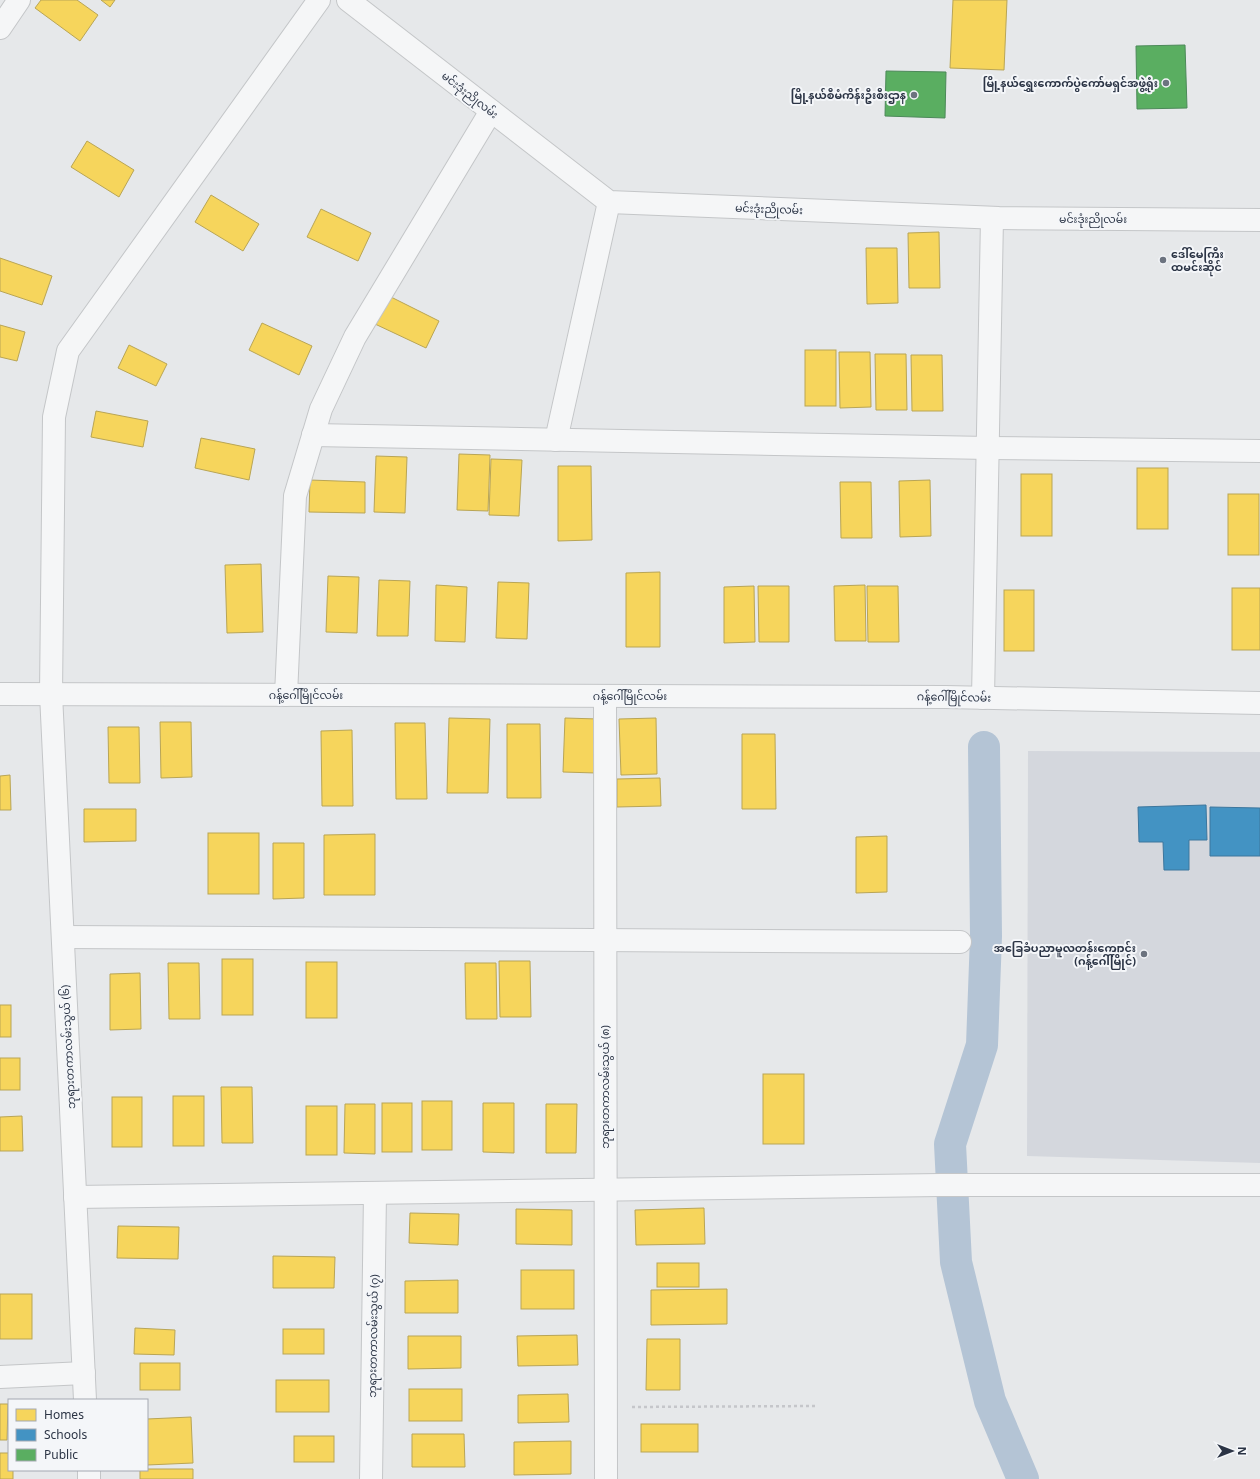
<svg xmlns="http://www.w3.org/2000/svg" width="1260" height="1479" viewBox="0 0 1260 1479" font-family="'Noto Sans','Noto Sans Myanmar',sans-serif">
<rect width="100%" height="100%" fill="#e6e8ea"/>
<path fill="#d4d7dd" d="M1028,751L1260,752V1163L1027,1156Z"/>
<g fill="#f6d55c" stroke="#b9a555">
<path d="M41,0H77L98,15L80,41L35,8Z"/>
<path d="M101,0H115L110,7Z"/>
<path d="M953,0H1007L1004,70L950,68Z"/>
<path d="M87,141L134,170L119,197L71,167Z"/>
<path d="M211,195L259,224L243,251L195,222Z"/>
<path d="M321,209L371,233L358,261L307,237Z"/>
<path d="M939,232L940,288H909L908,233Z"/>
<path d="M866,248H897L898,303L867,304Z"/>
<path d="M0,258L52,276L42,305L0,291Z"/>
<path d="M389,296L439,321L426,348L375,324Z"/>
<path d="M262,323L312,346L299,375L249,350Z"/>
<path d="M0,325L25,332L17,361L0,357Z"/>
<path d="M129,345L167,364L156,386L118,368Z"/>
<rect x="805" y="350" width="31" height="56"/>
<path d="M839,352H870L871,407L840,408Z"/>
<path d="M875,354H906L907,410H876Z"/>
<path d="M911,355H942L943,411H912Z"/>
<path d="M96,411L148,421L143,447L91,437Z"/>
<path d="M201,438L255,449L249,480L195,468Z"/>
<path d="M459,454L490,455L488,511L457,510Z"/>
<path d="M376,456L407,457L405,513L374,512Z"/>
<path d="M491,459L522,460L519,516L489,515Z"/>
<path d="M558,466H591L592,540L558,541Z"/>
<rect x="1137" y="468" width="31" height="61"/>
<rect x="1021" y="474" width="31" height="62"/>
<path d="M310,480L365,482V513L309,512Z"/>
<path d="M930,480L931,536L900,537L899,481Z"/>
<path d="M840,482H871L872,538H841Z"/>
<rect x="1228" y="494" width="31" height="61"/>
<path d="M261,564L263,632L227,633L225,565Z"/>
<path d="M660,572V647H626V573Z"/>
<path d="M328,576L359,577L357,633L326,632Z"/>
<path d="M379,580L410,581L408,636H377Z"/>
<path d="M498,582L529,583L527,639L496,638Z"/>
<path d="M436,585L467,587L465,642L435,641Z"/>
<path d="M865,585L866,641H835L834,586Z"/>
<path d="M754,586L755,642L724,643V587Z"/>
<path d="M758,586H789V642H759Z"/>
<path d="M867,586H898L899,642H868Z"/>
<rect x="1232" y="588" width="28" height="62"/>
<rect x="1004" y="590" width="30" height="61"/>
<path d="M449,718L490,719L488,793H447Z"/>
<path d="M565,718L598,719L596,773L563,772Z"/>
<path d="M656,718L657,774L621,775L619,719Z"/>
<path d="M160,722H191L192,777L161,778Z"/>
<path d="M395,723H425L427,799H396Z"/>
<path d="M507,724H540L541,798H507Z"/>
<path d="M108,727H139L140,783H109Z"/>
<path d="M352,730L353,806H322L321,731Z"/>
<path d="M742,734H775L776,809H742Z"/>
<path d="M10,775L11,810H0V776Z"/>
<path d="M660,778L661,806L617,807V779Z"/>
<path d="M84,809H136V841L84,842Z"/>
<rect x="208" y="833" width="51" height="61"/>
<path d="M375,834V895H324V835Z"/>
<path d="M887,836V892L856,893V837Z"/>
<path d="M273,843H304V898L273,899Z"/>
<rect x="222" y="959" width="31" height="56"/>
<path d="M499,961H530L531,1017H500Z"/>
<rect x="306" y="962" width="31" height="56"/>
<path d="M168,963H199L200,1019H169Z"/>
<path d="M465,963H496L497,1019H466Z"/>
<path d="M140,973L141,1029L110,1030V974Z"/>
<rect x="0" y="1005" width="11" height="32"/>
<rect x="0" y="1058" width="20" height="32"/>
<rect x="763" y="1074" width="41" height="70"/>
<path d="M221,1087H252L253,1143H222Z"/>
<rect x="173" y="1096" width="31" height="50"/>
<rect x="112" y="1097" width="30" height="50"/>
<rect x="422" y="1101" width="30" height="49"/>
<rect x="382" y="1103" width="30" height="49"/>
<path d="M483,1103H514V1153L483,1152Z"/>
<path d="M345,1104H375V1154L344,1153Z"/>
<path d="M546,1104H577L576,1153H546Z"/>
<rect x="306" y="1106" width="31" height="49"/>
<path d="M22,1116L23,1151H0V1117Z"/>
<path d="M704,1208L705,1244L636,1245L635,1210Z"/>
<path d="M516,1209L572,1210V1245L516,1244Z"/>
<path d="M410,1213L459,1214L458,1245L409,1243Z"/>
<path d="M118,1226L179,1227L178,1259L117,1258Z"/>
<path d="M273,1256L335,1257L334,1288H273Z"/>
<rect x="657" y="1263" width="42" height="24"/>
<rect x="521" y="1270" width="53" height="39"/>
<path d="M458,1280V1313H405V1281Z"/>
<path d="M727,1289V1324L651,1325V1290Z"/>
<rect x="0" y="1294" width="32" height="45"/>
<path d="M135,1328L175,1330L174,1355L134,1354Z"/>
<rect x="283" y="1329" width="41" height="25"/>
<path d="M577,1335L578,1365L518,1366L517,1336Z"/>
<path d="M408,1336H461V1368L408,1369Z"/>
<path d="M647,1339H680V1390H646Z"/>
<rect x="140" y="1363" width="40" height="27"/>
<rect x="276" y="1380" width="53" height="32"/>
<rect x="409" y="1389" width="53" height="32"/>
<path d="M568,1394L569,1422L518,1423V1395Z"/>
<path d="M0,1404H8L7,1440H0Z"/>
<path d="M191,1417L193,1463L147,1465V1419Z"/>
<rect x="641" y="1424" width="57" height="28"/>
<path d="M412,1434H464L465,1467H412Z"/>
<rect x="294" y="1436" width="40" height="26"/>
<path d="M571,1441V1474L514,1475V1442Z"/>
<path d="M0,1453H9V1470H13V1479H0Z"/>
<path d="M147,1469H193V1479H140V1470H147Z"/>
</g>
<g fill="#4393c3" stroke="#3c769d">
<path d="M1206,805L1207,840H1189V870H1164L1163,842H1139L1138,807Z"/>
<path d="M1210,807L1260,808V856H1210Z"/>
</g>
<g fill="#5aae61" stroke="#4c8959">
<path d="M1185,45L1187,108L1137,109L1136,46Z"/>
<path d="M886,71L946,72L945,118L885,116Z"/>
</g>
<g fill="none" stroke-linecap="round" stroke-linejoin="round">
<path stroke="#b4c4d5" stroke-width="32" d="M984,747L986,936L982,1045L950,1144L956,1262L990,1401L1023,1479"/>
<defs>
<g id="minor">
<path d="M348,0L609,202L999,218L1260,220"/>
<path d="M0,28L19,0"/>
<path d="M313,435L988,448L1260,451"/>
<path d="M556,440L609,202"/>
<path d="M286,695L295,496L321,409L355,337L491,111"/>
<path d="M605,696L606,1479"/>
<path d="M983,698L992,218"/>
<path d="M63,937L960,942"/>
<path d="M75,1197L940,1185H1260"/>
<path d="M0,1377L84,1373"/>
<path d="M85,1400L51,694L54,417L68,351L319,0"/>
<path d="M89,1470V1479"/>
<path d="M371,1479L375,1193"/>
</g>
<path id="tertiary" d="M0,694L945,697L1260,703"/>
</defs>
<use href="#minor" stroke="#c4c6c8" stroke-width="24"/>
<use href="#tertiary" stroke="#c4c6c8" stroke-width="24"/>
<path stroke="#c5c6ca" stroke-width="2.5" stroke-dasharray="3 3" stroke-linecap="butt" d="M632,1407L817,1406"/>
<use href="#minor" stroke="#f5f6f7" stroke-width="22"/>
<use href="#tertiary" stroke="#f5f6f7" stroke-width="22"/>
</g>
<g fill="#6c737f" stroke="#f4f6f9" stroke-width="1.5">
<circle cx="1166" cy="83" r="4"/>
<circle cx="914" cy="95" r="4"/>
<circle cx="1163" cy="260" r="4"/>
<circle cx="1144" cy="954" r="4"/>
</g>
<g text-anchor="middle" stroke-width="4" stroke-linejoin="round" paint-order="stroke">
<g font-size="11" font-weight="bold" fill="#2b3445" stroke="#f4f6f9" text-anchor="end">
<text x="1158" y="87">မြို့နယ်ရွှေးကောက်ပွဲကော်မရှင်အဖွဲ့ရုံး</text>
<text x="906" y="99">မြို့နယ်စီမံကိန်းဦးစီးဌာန</text>
<text x="1171" y="258" text-anchor="start">ဒေါ်မေကြီး<tspan x="1171" dy="13">ထမင်းဆိုင်</tspan></text>
<text x="1136" y="952">အခြေခံပညာမူလတန်းကျောင်း<tspan x="1136" dy="13">(ဂန့်ဂေါ်မြိုင်)</tspan></text>
</g>
<g font-size="11" fill="#2b3445" stroke="#f4f6f9">
<text transform="translate(470 95) rotate(38)" y="4">မင်းဒုံးညိုလမ်း</text>
<text transform="translate(769 209) rotate(2)" y="4">မင်းဒုံးညိုလမ်း</text>
<text x="1093" y="223">မင်းဒုံးညိုလမ်း</text>
<text x="306" y="699">ဂန့်ဂေါ်မြိုင်လမ်း</text>
<text x="630" y="700">ဂန့်ဂေါ်မြိုင်လမ်း</text>
<text transform="translate(954 697) rotate(1)" y="4">ဂန့်ဂေါ်မြိုင်လမ်း</text>
<text transform="translate(68 1047) rotate(-93)" y="4">ဘုရားတကာလမ်းသွယ် (၆)</text>
<text transform="translate(605 1087) rotate(-90)" y="4">ဘုရားတကာလမ်းသွယ် (၈)</text>
<text transform="translate(373 1336) rotate(-89)" y="4">ဘုရားတကာလမ်းသွယ် (၇)</text>
</g>
</g>
<rect x="8" y="1399" width="140" height="72" fill="#f4f6f9" stroke="#a4a8b1"/>
<rect x="16" y="1409" width="20" height="12" fill="#f6d55c" stroke="#a4a8b1"/>
<text x="44" y="1419" font-size="12" fill="#2b3445">Homes</text>
<rect x="16" y="1429" width="20" height="12" fill="#4393c3" stroke="#a4a8b1"/>
<text x="44" y="1439" font-size="12" fill="#2b3445">Schools</text>
<rect x="16" y="1449" width="20" height="12" fill="#5aae61" stroke="#a4a8b1"/>
<text x="44" y="1459" font-size="12" fill="#2b3445">Public</text>
<g transform="translate(1232 1451) rotate(90)" stroke="#f4f6f9" stroke-width="3" paint-order="stroke">
<path d="M0-3L7 15L0 10L-7 15Z" fill="#2b3445"/>
<text y="-6" font-size="11" font-weight="bold" text-anchor="middle" fill="#2b3445">N</text>
</g>
</svg>
